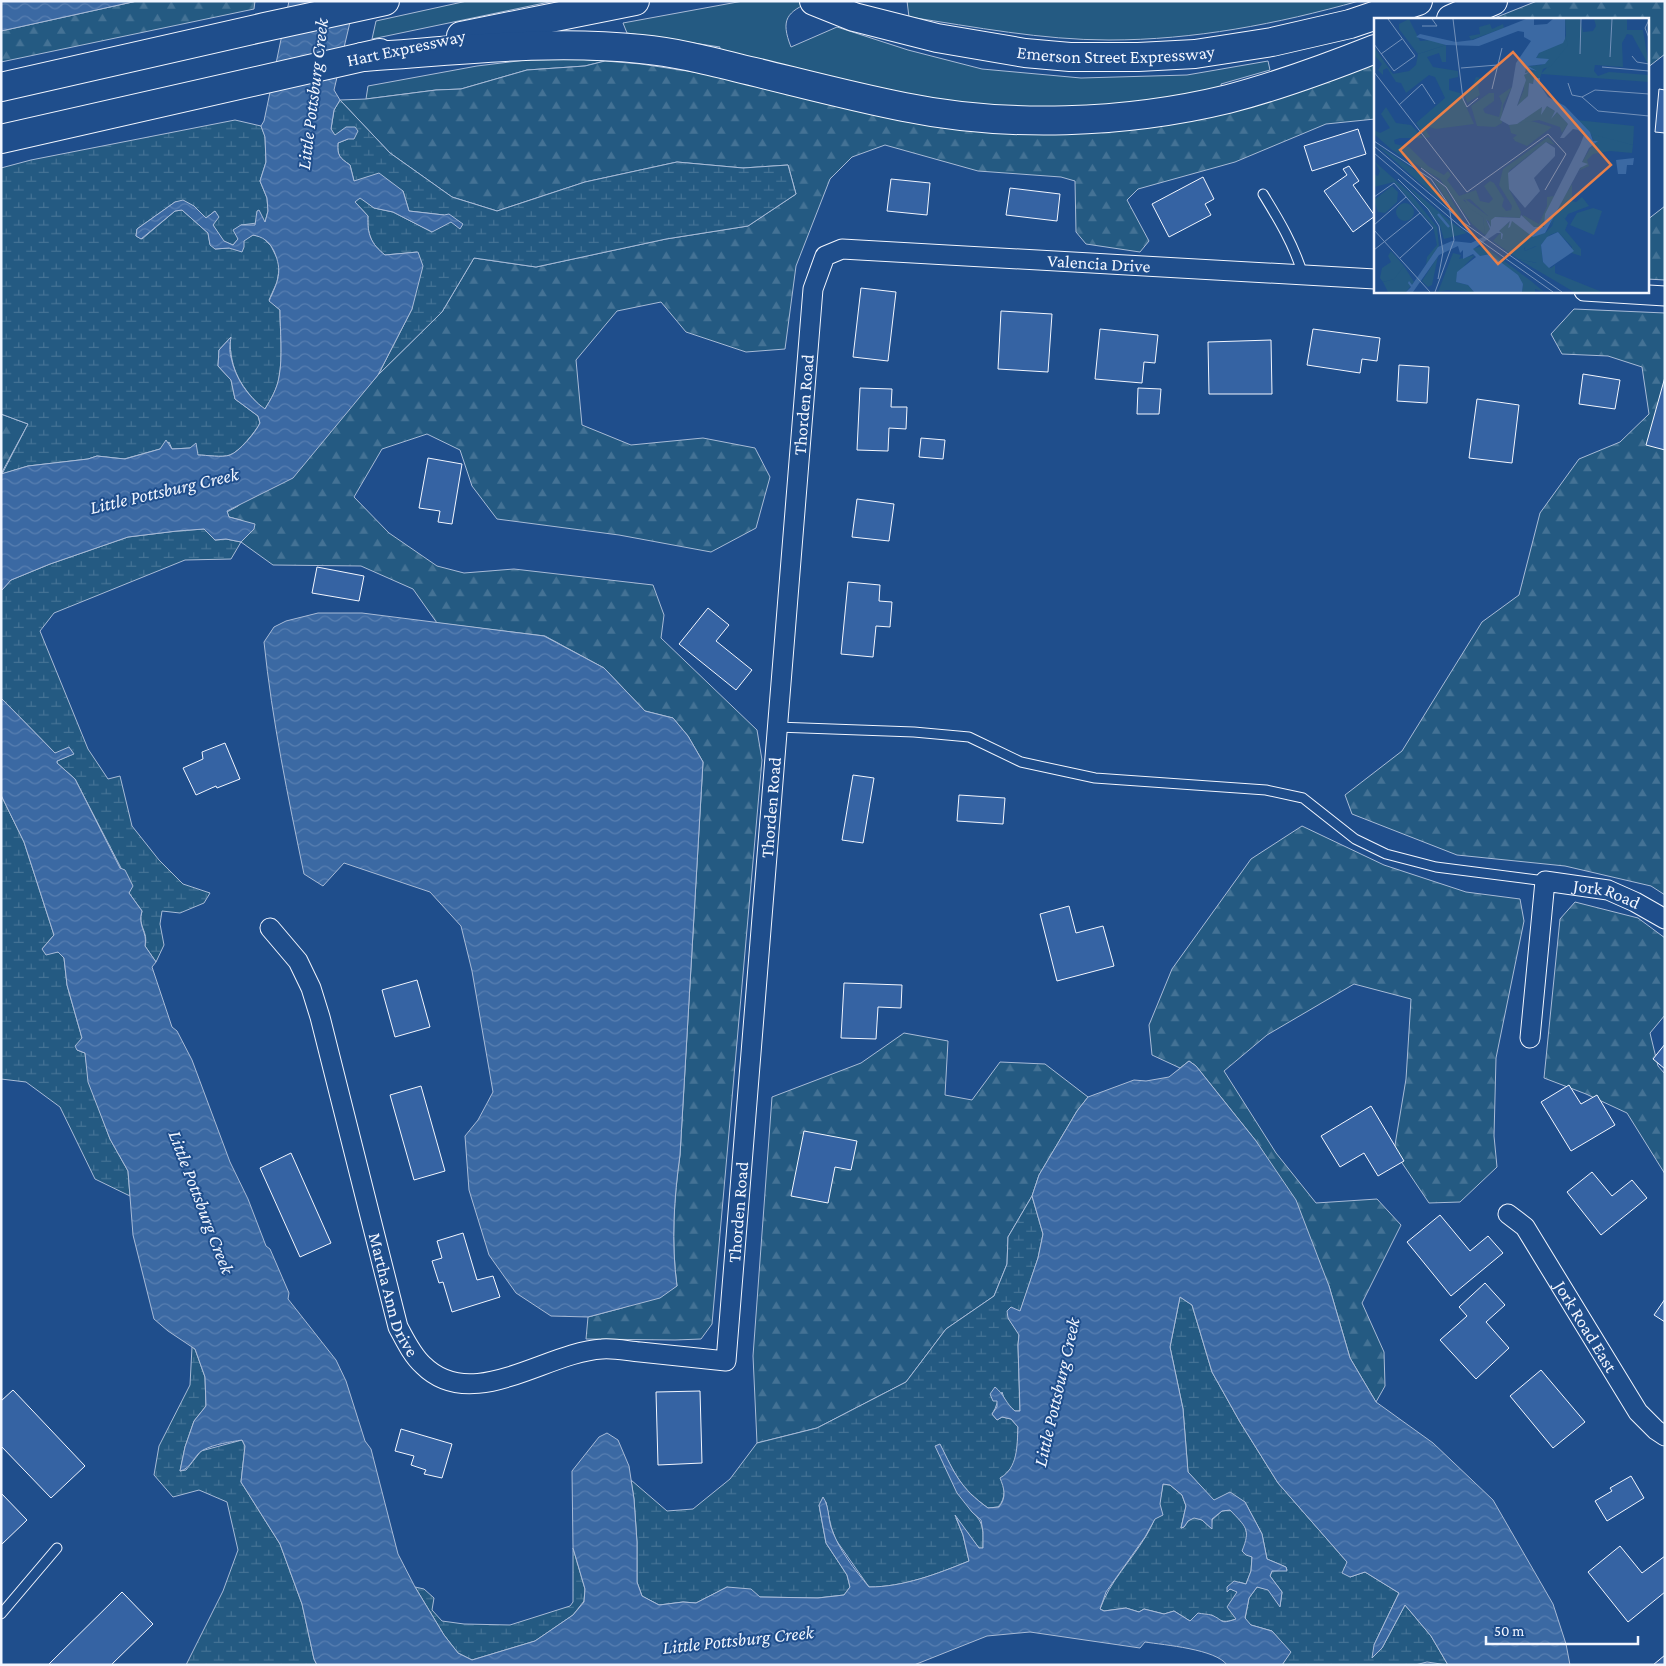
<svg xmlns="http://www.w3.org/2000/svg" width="1666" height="1666" viewBox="0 0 1666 1666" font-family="'Crimson Pro',serif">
<defs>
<pattern id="forest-firs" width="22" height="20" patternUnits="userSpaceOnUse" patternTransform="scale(1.25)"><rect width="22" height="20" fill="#245a82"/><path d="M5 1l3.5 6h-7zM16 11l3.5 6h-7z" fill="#447295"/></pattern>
<pattern id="wetland-marsh" width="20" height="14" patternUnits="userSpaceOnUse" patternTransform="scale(1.25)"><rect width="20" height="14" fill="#245a82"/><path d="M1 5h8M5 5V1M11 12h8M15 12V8" fill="none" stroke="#447295"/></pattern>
<pattern id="water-waves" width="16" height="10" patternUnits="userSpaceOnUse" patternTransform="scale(1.25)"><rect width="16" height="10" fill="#3b69a3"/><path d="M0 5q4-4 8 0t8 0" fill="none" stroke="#587fb1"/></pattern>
</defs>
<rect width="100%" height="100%" fill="#1f4e8c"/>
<g fill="#245a82" stroke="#a8bbd7">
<path d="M467,1H554L372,39L376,21Z"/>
<path d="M743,1H812C787,12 780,19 791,47L837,27L908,50L982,69L1081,78L1187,75L1268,61L1270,70L1221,84L1222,91L1045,113L933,105L719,53L720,47L627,33L623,23Z"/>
<path d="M907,1H1359C1277,24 1194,40 1109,40C1042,40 975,27 909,17Z"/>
<path d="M577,59L605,61L585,66L527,70L461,89L436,90L366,99L368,86L477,66L526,60Z"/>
</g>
<g fill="url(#forest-firs)" stroke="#a8bbd7">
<path d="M137,1H255L254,9L1,62V31Z"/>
<path d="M1537,1H1665V54L1647,68V19H1492Z"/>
<path d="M605,61L641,64L700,73L872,112L1268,101L1375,64V119L1326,124L1235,162L1138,189L1127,200L1149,241L1140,252L1086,244L1076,232L1075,181L1061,177L978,171L885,145L852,157L830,179L796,266L785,349L746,352L686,332L661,302L617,311L576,360L582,425L631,445L703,438L755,448L770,477L756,528L711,552L619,535L497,519L472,486L460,450L427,434L382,449L354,497L389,533L437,566L464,573L514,569L653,585L664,615L661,638L757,730L762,760L712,1324L701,1339L675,1340L586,1339L588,1317L622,1308L677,1286C671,1242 674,1198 680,1155L703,762L688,736L673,718L645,711L604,668L545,636L437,623L413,589L361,566L273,565L241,542L254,529L241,520L229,517L227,512L238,506L353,404L378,375L442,312L474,258L536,267L666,239L748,226L796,194L788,165L743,168L677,162L585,182L497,211L452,197L390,153L340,100L366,99L436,90L461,89L527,70L585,66Z"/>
<path d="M1665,206V280L1647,279V220Z"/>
<path d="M1574,309L1665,313V895L1651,886L1565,866L1457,855L1352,814L1345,795L1402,751L1482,622L1519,595L1540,513L1579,459L1620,442L1649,414L1642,367L1608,356L1562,354L1551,334Z"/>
<path d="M1,414L28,424L1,474Z"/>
<path d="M1302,826L1384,865L1466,892L1520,899L1524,921L1496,1058L1494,1136L1497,1167L1460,1202L1429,1203L1394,1151L1406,1079L1411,999L1354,984L1267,1035L1224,1071L1276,1153L1316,1203L1377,1199L1401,1225L1362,1303L1384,1352L1385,1386L1376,1402L1350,1358L1329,1286L1256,1141L1196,1066L1189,1061L1180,1068L1152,1055L1149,1025L1172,969L1251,859Z"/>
<path d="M1575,902L1638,918L1665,938V1015L1650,1033L1658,1066L1665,1074V1174L1627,1113L1586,1094L1544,1078L1560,919Z"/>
<path d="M904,1033L948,1041L945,1095L972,1100L1000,1062L1045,1064L1088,1097L1077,1111L1039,1175L1032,1196L1008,1237L1007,1264L994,1296L946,1329L906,1382L817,1428L757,1443L753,1356L772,1097L861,1063Z"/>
</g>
<g fill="url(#wetland-marsh)" stroke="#a8bbd7">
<path d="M340,100L390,153L452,197L497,211L585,182L677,162L743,168L788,165L796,194L748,226L666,239L536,267L474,258L442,312L378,375L412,309L417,252L385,255C371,244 367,234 368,216L355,202L360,197L374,208L393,212L432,232L444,215L409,211L403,191L354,181L350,165C340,158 337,156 338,143L348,139L334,135L331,129L334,110Z"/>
<path d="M235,120L261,126L265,136L266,162L260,181L267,198L268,211L265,222L241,225L238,239L233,245L223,241L213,225L215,211L206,218L194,206L175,202L137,229L136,236L142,239L175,211L182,210L208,233L210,244L215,249L229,248L253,235L262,237L271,246L280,264L277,282L269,300L280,310C280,332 283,356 279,378C277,389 271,400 264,410C241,387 230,371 230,338L219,350L218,366L231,380L235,399L258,416L260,423C256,431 239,452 230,455C222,458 207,455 198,455L190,448L172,449L169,442L160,449L124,459L97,456L88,459L28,466L2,474L28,424L1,414V168L31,160Z"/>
<path d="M204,529L215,540L226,539L241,542L231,559L185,560L54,613L40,631L88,749L108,779L120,776L132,826L159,860L183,884L210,893L204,903L180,913L162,911L160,924L164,945L156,962L145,946C149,931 137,927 142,911L129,893L121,868L75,779L57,763V761L73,754L55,753L1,698V591L11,580L50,564L128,537L177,531Z"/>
<path d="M1,795L24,842L54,935L42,949L58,952L64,958L67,985L82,1038L77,1050L85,1053L89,1082L110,1139L128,1171L130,1196L95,1179L60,1107L26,1082L1,1079Z"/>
<path d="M1032,1196L1043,1234L1038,1258L1020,1312L1008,1318L1019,1334L1018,1345L1020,1411H1015L1006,1404L1002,1392C997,1400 997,1407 992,1414L997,1420L1002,1417L1011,1419L1018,1427C1017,1440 1019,1456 1012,1467C1010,1470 1006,1472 1005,1476C1003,1487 1007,1498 998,1507L988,1508C960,1488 955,1474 940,1445L972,1512C985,1523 983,1532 983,1548H979L956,1518L963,1535L969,1561C937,1574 904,1587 869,1587L836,1540L831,1527L826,1502L819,1505L826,1543L847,1575L850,1587L844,1595L817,1598L760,1597L727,1587L696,1603L683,1602L659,1605L642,1596L637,1582V1542L634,1499L631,1480L667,1511L693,1509L730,1479L757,1443L817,1428L906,1382L946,1329L994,1296L1007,1264L1008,1237Z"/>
<path d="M1180,1297L1192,1305L1212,1372L1240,1422L1278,1483L1347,1562L1350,1577L1365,1572L1399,1593L1374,1645L1382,1648L1405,1605L1431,1636L1448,1665L1427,1662L1415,1665H1282L1290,1652L1272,1631L1251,1625L1245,1619L1249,1598L1257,1587L1268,1589L1280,1606L1282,1592L1270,1576L1272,1571L1287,1570L1286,1567L1267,1559L1262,1534L1245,1502L1214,1501L1188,1472L1183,1409L1170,1347Z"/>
<path d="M192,1347L195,1349L205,1377L206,1406L194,1421L185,1447L180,1471L186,1470L201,1451L242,1440L245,1446L241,1482L280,1544L302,1604L314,1659L317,1665H186L223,1591L238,1550L227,1502L199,1490L173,1497L154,1475L159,1446L190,1385Z"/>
<path d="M1163,1484L1170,1485L1182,1495L1186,1506L1181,1528L1184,1527L1188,1521L1194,1517L1202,1520L1211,1528L1212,1520L1222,1511L1231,1510L1245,1526L1252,1557L1251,1571L1246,1584L1239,1582L1230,1589L1237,1591L1236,1619C1225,1623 1221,1622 1212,1615L1190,1621L1174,1611L1164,1614L1144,1609L1139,1612L1126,1608L1104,1611L1100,1609C1110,1581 1131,1561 1146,1536C1156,1520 1160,1503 1163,1484Z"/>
<path d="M573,1548L585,1589L584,1601L573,1615L535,1641L472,1660L458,1653L444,1635L415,1587L424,1589L434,1598L432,1610L442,1621L464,1624L510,1625L570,1606L573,1602Z"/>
</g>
<g fill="url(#water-waves)" stroke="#a8bbd7" fill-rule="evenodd">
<path d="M1,1H137L1,31Z"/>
<path d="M289,1H355L334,90L340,100L334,110L331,129L335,135L346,127H355L358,131L354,139H348L338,143C337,156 340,158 350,165L354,181L379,173L403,191L409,211L444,215L449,214L463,224L460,229L451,222L432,232L393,212L374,208L360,198L355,202L368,216C367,234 371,244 385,255L418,252L423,266L412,309L378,375L293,478L227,511L229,517L255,524L254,529L241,542L226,539L215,540L204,529L177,531L128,537L50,564L11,580L1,591V474L28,466L88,459L97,456L125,459L160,449L166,440L172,449L190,448L196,443L198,455C207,455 222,458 230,455C239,452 256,432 260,423L258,416L235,399L231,380L218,366L219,350L231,337C230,343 229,351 231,357C235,378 248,397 265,409C271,399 277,389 279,377C283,356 280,332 280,310L269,301C278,281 283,272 274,251C269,241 263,237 253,235L244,241V247L242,252L229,248L215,249L210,245L208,233L182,210L175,211L141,239L136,236L137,229L175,202L183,200L194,206L206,218L215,211L219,217L213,225L224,241L233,245L238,239L233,230L241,225H255L257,211L259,210L265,222L268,211L267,198L260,181L266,162L265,137L261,126L264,121Z"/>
<path d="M318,613H362L544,636L604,668L645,711L673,718L688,736L703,762L680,1155C674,1198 671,1242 677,1286L660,1298L588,1317L551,1316L516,1293L489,1255L469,1190L465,1136L478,1120L493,1092L472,971L461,926L430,892L344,863L323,886L304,874C288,797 272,720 264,642L274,627L286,621Z"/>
<path d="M1,698L55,753L69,747L74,754L57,761V763L75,779L120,868L125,870L133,886L129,893L142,911C137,926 148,932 145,946L156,962L152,967L172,1027L177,1031L192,1060L230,1162L248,1199L266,1246L270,1249L289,1293L288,1299L336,1360L346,1381L365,1441L371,1449L398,1554L415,1587L444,1635L458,1653L472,1660L535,1641L573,1615L584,1602L585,1589L573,1548L572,1471L599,1437L607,1433L618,1440L629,1466L634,1499L637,1542V1582L642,1596L659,1605L683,1602L696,1603L727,1587L751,1589L760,1597L818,1598L844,1595L850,1587L847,1575L826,1543L819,1505L823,1497C829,1506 828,1517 831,1527C838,1549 855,1570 869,1587C903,1587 937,1574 969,1561L963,1535L955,1515L979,1548H983V1532L981,1520L972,1512L957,1493L935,1446L940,1444C955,1474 960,1488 988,1508L999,1507C1007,1497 1004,1488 1000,1478C1018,1468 1017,1446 1018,1427L1011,1419L1002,1417L997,1420L992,1414L997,1407V1401H993L990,1394L995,1387C1004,1394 1006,1404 1015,1411H1020L1018,1345L1019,1335L1008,1318L1007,1311L1011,1307L1020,1311L1038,1258L1043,1234L1032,1196L1039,1175L1077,1111L1088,1097L1134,1080L1146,1081L1169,1077L1189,1061L1196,1066L1256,1141L1296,1200L1329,1286L1350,1358L1376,1402L1433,1443L1493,1500L1553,1604L1566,1644L1570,1665H1448L1431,1636L1405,1605L1382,1648L1372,1658L1374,1645L1399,1593L1365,1572L1350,1577L1342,1573L1347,1562L1278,1483L1240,1422L1212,1372L1192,1305L1180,1297L1170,1347L1183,1409L1188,1472L1214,1500L1230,1492L1245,1502L1262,1534L1267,1559L1286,1567L1287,1571H1272L1270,1576L1282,1592L1280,1607L1268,1590L1257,1587L1249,1598L1245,1618L1251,1625L1272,1631L1291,1652L1282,1665H1227C1216,1649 1164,1645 1145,1642L1140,1648L1030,1632L987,1636L914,1665H317L314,1659L302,1604L280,1544L241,1482L245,1446L242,1440C230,1442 215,1444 203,1450C194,1455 191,1469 180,1471L185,1447L194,1421L206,1406L205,1377L195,1349L168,1331L154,1319L133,1235L128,1171L110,1139L88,1082L85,1053L77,1050L75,1046L82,1038L67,985L64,958L58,952L46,955L42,949L54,935L24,842L1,795ZM1163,1484L1170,1485L1182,1495L1186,1506L1181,1528L1184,1527L1188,1521L1194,1518L1202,1520L1212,1529V1519L1222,1511L1230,1510C1246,1527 1251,1529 1242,1551L1246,1555L1252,1557L1251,1571L1246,1584L1234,1581L1227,1587V1592L1230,1589L1237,1592L1227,1607L1236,1619C1218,1625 1225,1620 1211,1615C1208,1614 1202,1614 1198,1613L1190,1621L1174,1611L1164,1614L1144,1609L1139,1612L1126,1608L1104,1611L1100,1609L1106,1592L1145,1537L1155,1519L1163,1515L1160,1504Z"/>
</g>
<g fill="#3563a3" stroke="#f2f6ff">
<path d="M1659,89L1665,90V133L1655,132Z"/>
<path d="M1358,129L1366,154L1312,171L1304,146Z"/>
<path d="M1349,166L1359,181L1353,185L1375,216L1353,232L1324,191L1347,175L1343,169Z"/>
<path d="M1203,177L1214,199L1205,204L1211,215L1169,237L1152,204Z"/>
<path d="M891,179L930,183L927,215L887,211Z"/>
<path d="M1010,188L1060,194L1057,221L1006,215Z"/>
<path d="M861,288L896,292L888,361L853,357Z"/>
<path d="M1001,311L1052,314L1048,372L998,369Z"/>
<path d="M1100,329L1158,335L1155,363L1144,362L1142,383L1095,379Z"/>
<path d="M1313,329L1380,338L1377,361L1362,359L1360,373L1307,365Z"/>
<path d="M1271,340L1272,394H1209L1208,342Z"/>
<path d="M1399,365L1429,367L1427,403L1397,401Z"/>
<path d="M1583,374L1620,380L1615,409L1579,404Z"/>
<path d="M1665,377V450L1646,445Z"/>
<path d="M860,388L892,389L891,407H907L906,429L889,428L888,451L857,450Z"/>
<path d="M1138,388L1161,389L1159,414H1137Z"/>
<path d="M1477,399L1519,405L1512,463L1469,458Z"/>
<path d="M921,438L945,440L943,459L919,457Z"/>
<path d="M428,458L462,464L452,524L438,522L440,511L419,508Z"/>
<path d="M857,499L894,504L889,541L852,537Z"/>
<path d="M317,567L364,576L359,601L312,593Z"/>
<path d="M848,582L880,585L879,601L892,602L890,627L876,626L873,657L841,654Z"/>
<path d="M708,608L729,625L716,641L752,670L736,690L679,644Z"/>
<path d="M225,743L240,779L217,788L216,786L196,795L183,768L203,759L202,752Z"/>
<path d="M853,775L874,778L863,843L842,840Z"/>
<path d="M959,795L1005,798L1003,824L957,821Z"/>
<path d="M1069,906L1076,933L1103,926L1114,966L1057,981L1040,914Z"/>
<path d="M417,980L430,1027L395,1037L382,990Z"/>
<path d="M844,983L902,985L901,1008L878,1007L876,1039L841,1038Z"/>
<path d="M1665,1044V1069L1653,1059Z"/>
<path d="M1569,1085L1581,1104L1597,1095L1615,1125L1571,1151L1541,1102Z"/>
<path d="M421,1086L445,1171L414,1180L390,1095Z"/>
<path d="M1371,1106L1404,1161L1378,1176L1364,1153L1340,1167L1321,1136Z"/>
<path d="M804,1131L857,1141L851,1170L835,1167L828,1203L791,1196Z"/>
<path d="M291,1153L331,1243L300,1257L260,1168Z"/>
<path d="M1592,1172L1612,1196L1632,1180L1647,1198L1601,1235L1567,1192Z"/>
<path d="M1440,1215L1470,1251L1488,1236L1503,1253L1451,1296L1407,1242Z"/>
<path d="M463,1233L477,1280L493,1276L500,1297L452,1312L443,1282L439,1283L432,1261L442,1258L437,1241Z"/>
<path d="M1485,1283L1505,1305L1486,1322L1509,1348L1476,1379L1440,1340L1467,1316L1459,1307Z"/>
<path d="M1665,1299V1322L1654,1315Z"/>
<path d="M1541,1370L1585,1422L1553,1448L1510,1396Z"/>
<path d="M13,1390L85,1466L51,1498L1,1446V1401Z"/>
<path d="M700,1391L702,1463L658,1465L656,1392Z"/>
<path d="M401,1429L452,1444L442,1478L424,1474L426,1470L411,1465L414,1456L395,1451Z"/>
<path d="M1631,1476L1644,1498L1607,1521L1595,1501L1612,1491L1610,1488Z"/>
<path d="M1,1493L27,1520L1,1545Z"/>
<path d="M1620,1546L1642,1573L1665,1556V1592L1628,1622L1588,1572Z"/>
<path d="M122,1592L153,1624L111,1665H48Z"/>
<path d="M1665,1655V1665H1653Z"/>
</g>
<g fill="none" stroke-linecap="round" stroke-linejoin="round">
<defs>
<g id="lane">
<path d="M1263,194C1279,220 1294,245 1303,275"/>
<path d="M777,727L914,732L969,737L1021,762L1095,778L1266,790L1303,798L1355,839L1386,854L1436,867L1545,881"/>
<path d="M1,1614L57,1548"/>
</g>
<g id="street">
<path d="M1584,291L1665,296"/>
<path id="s1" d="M270,928L298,961L311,988L320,1017L398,1327C405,1340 412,1355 423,1365C472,1414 546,1352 602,1349C614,1348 628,1351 640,1352C669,1355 697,1358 726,1361L813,289L825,256L842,249L1375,279"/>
<path id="s2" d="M1530,1038L1545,881L1608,890L1635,902L1665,919"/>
<path id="s3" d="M1508,1214L1525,1227L1638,1412L1656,1430L1665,1436"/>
</g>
<g id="highway">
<path id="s4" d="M814,1L854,17L937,38L1025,53L1070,57H1138L1195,54L1272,42L1350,24L1418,1"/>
<path d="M1451,19L1493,1"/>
<path d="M461,36L635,1"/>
<path d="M362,57C454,51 549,39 641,49C674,52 706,60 738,68C793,81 848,96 904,107C1007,128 1125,124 1228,99C1278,86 1327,68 1375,49"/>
<path d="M1,87L265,27L385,1"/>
<path d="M1,139L380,53"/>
</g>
</defs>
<use href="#lane" stroke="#f2f6ff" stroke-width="11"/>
<use href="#street" stroke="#f2f6ff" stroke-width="21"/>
<use href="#highway" stroke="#f2f6ff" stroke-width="30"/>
<use href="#lane" stroke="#1f4e8c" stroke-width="9"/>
<use href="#street" stroke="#1f4e8c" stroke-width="19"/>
<use href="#highway" stroke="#1f4e8c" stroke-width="28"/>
</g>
<g text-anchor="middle" stroke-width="4" stroke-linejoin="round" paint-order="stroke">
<g font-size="18" fill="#f2f6ff" stroke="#1f4e8c">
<text transform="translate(406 48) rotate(-12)" y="6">Hart Expressway</text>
<text dy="6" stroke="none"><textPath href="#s4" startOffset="309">Emerson Street Expressway</textPath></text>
<text dy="6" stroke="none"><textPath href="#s1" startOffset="2169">Valencia Drive</textPath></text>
<text dy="6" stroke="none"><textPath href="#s1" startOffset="1742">Thorden Road</textPath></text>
<text dy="6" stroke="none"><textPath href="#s1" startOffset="1338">Thorden Road</textPath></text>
<text dy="6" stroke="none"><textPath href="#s2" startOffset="221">Jork Road</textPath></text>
<text dy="6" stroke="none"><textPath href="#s1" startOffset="932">Thorden Road</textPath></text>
<text dy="6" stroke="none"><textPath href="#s1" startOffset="391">Martha Ann Drive</textPath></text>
<text dy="6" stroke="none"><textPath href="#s3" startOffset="138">Jork Road East</textPath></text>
</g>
<g font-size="19" font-style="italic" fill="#f2f6ff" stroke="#1f4e8c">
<text transform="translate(312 94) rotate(-83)" y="7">Little Pottsburg Creek</text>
<text transform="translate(164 490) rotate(-13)" y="7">Little Pottsburg Creek</text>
<text transform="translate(202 1202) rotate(69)" y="7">Little Pottsburg Creek</text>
<text transform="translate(1056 1392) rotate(-77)" y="7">Little Pottsburg Creek</text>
<text transform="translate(738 1639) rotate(-6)" y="7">Little Pottsburg Creek</text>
</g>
</g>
<g transform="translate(1374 18)">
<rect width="275" height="275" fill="#1f4e8c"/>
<path d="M202,102L260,108L259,127L220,119ZM0,125L53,160L72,183L70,185L79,191L59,161L70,168L89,202ZM33,167L76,203L93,215L70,221L65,205ZM219,190L228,193L220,217L196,207L203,195Z" fill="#245a82"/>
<path d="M191,1H206L209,14L219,13L222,8L220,1H253V12H269L275,48L258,17L253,16L248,25L249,49L221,47L220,53L224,58L235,54L275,57V64L167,56L188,33L192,19ZM116,6L118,11L129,6L130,10L97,22L95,18L106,16L105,9ZM72,27V44H68L65,35L53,39L59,49L84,53V59L75,61V72L86,75L100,106L62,111L55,109L52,112L56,119L52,120L42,105L71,80L61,59L55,57L32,75L27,65L22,64L13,50L9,52V57L4,52L8,46L0,37V29L19,56L35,53L42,47L44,36ZM102,59L107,60L104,69L106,77L93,85L90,74L97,72ZM138,69L129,87L128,105L121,109L103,108L97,88L115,75H120V83L109,91L111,95L125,99L128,85L125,78ZM12,89L22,105L37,107L49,120H26L20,122L21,126L35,129L54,148L70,157L74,153L77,157L73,162L85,178L102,172L106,183L115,185L119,181L110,168L116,163L120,165L130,181L128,188L132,193L137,192L138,188L125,167L129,151L174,119L181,127L172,124L135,153V171L147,194L146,200L114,198L96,181L89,182L109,199L111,217L98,206L66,161L18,132L0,116V112L6,115L16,110L7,96ZM154,102L178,109L153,128L141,123L139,120L143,117L137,115L135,107ZM0,143L36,175L63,209L65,228L52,247L53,239L63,227L59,208L20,164L0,169V156L4,158L6,153ZM18,168L24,174L23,184L11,195L4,194L0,182ZM22 194a9 9 0 1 1 18 0a9 9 0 1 1-18 0ZM186,194L194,205L191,212L207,231V238L198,235V229L184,214L176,217L167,227L169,244L177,250L181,247V255L228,274H200L144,241L162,245V228L151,233V219L171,215L178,208L182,195ZM110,228L157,263L170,274L161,271V274H148L149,266L116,236L106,238L97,231ZM17,233L30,248L21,261L9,264L6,260L8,250L17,244L14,238ZM79,235L87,237L85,241L101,237L91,247L82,264L94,267L100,274L73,272L64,274ZM64,238L58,267L54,269L48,263Z" fill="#245a82"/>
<path d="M35,1L46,23L57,22L72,27L44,36L25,11V6ZM191,17L194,27L177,48L169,51L166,60H160L161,65L155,66L154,78L143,89L150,71V56L155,54L150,55L152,49L158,54L163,52L158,53L154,48L167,47L174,42L162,40L166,34L191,21ZM171,87L181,93L179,99L183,94L194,106L188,115L186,109L165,102L145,105L163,91L168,89V92ZM217,116L259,127L258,135L236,133L219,136L213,142L215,148L204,153L211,146L208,144L220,124ZM198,166V183L202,184L208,179L215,188L194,196L191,201L184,194L176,209L180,194ZM180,178L170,209L163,211L148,200L149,197L165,206L173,188V179ZM90,180L114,198H127L117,202V210L115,203L112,202L116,211L114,215L111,217L109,199L95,190ZM137,203H142L156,217L152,219L155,226L150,230L151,233L163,228V245L144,241L119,223L126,215V211L137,203L134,210ZM30,248L40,264L32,274H14L9,264L20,261Z" fill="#245a82"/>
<path d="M152,1H160V7L173,6L179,1H191V21L189,25L165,35L162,40L175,41L171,46L154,48L163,53L152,50L151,55L156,54L150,57L152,62L143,88L154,78L155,65L159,66L160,60H166V67L174,79L191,88L216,114L219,123H224L215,130L208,144L214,146L206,150L171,215L159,219L138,203L136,209L134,210L136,203L125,213L129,216L128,221L132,222L127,221V215H123L99,231L106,238L116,236L144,257L149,266L148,274H100L94,267L82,264L83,254L102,239L99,236L89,241V232L86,235L84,228L65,237L39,274H32L37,269L34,265L35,263L38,267L64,229L78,223L97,225L111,218L116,211L112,201L117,209V202L121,199L146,200L147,197L160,209H170L171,196L206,127L210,117L204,112L199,111L190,120H186L194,106L183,94L177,101L181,93L173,88L167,97L168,89L143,106L135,107L126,102L138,69L142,45L157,23L150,19V14L144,13L105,28L72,27L42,19L46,16L82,24L99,22ZM172,124L181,130V138L160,160L166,173L151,190L135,171L134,155ZM260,140L259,147H253L252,156H244L242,142ZM184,214L200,233L175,250L169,244L167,227L173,219Z" fill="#3b69a3"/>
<path fill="none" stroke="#3b69a3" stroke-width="2.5" d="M64,196L75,209"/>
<path fill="none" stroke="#7391ba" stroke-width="1" d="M79,1L89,81L93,89L104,80M275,2L271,10L275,20M48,8H63L58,1M0,26L20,53L41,38L14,1M7,36L28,21M206,36L207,1M258,38L263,44L275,46M236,39L238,1M228,49L275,53M87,50L123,47M0,54L93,174L174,116L192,136L171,172M194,65L198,77L208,79L224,93L275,98M118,71L128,30M208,79L221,72L275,76M25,87L48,66L61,86M0,123L57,161L75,187L80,222L61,274M0,128L90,205L188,274M0,135L87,209L179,274M47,150L72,169L96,207M24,161L54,191L65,208L69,234L64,261M0,179L20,165L59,210L26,240M0,207L32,179M0,212L56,274M0,232L46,195"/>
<path fill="#ea8049" fill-opacity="0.15" stroke="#ea8049" stroke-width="2.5" d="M139,34L237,147L124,246L26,132Z"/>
<rect width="275" height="275" fill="none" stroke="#f2f6ff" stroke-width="2.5"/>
</g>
<rect width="1666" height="1666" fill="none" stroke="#f2f6ff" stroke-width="5"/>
<path d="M1486 1636v8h152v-8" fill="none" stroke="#f2f6ff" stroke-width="2.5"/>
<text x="1494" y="1636" font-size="15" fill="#f2f6ff" stroke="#1f4e8c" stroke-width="4" paint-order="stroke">50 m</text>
</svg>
